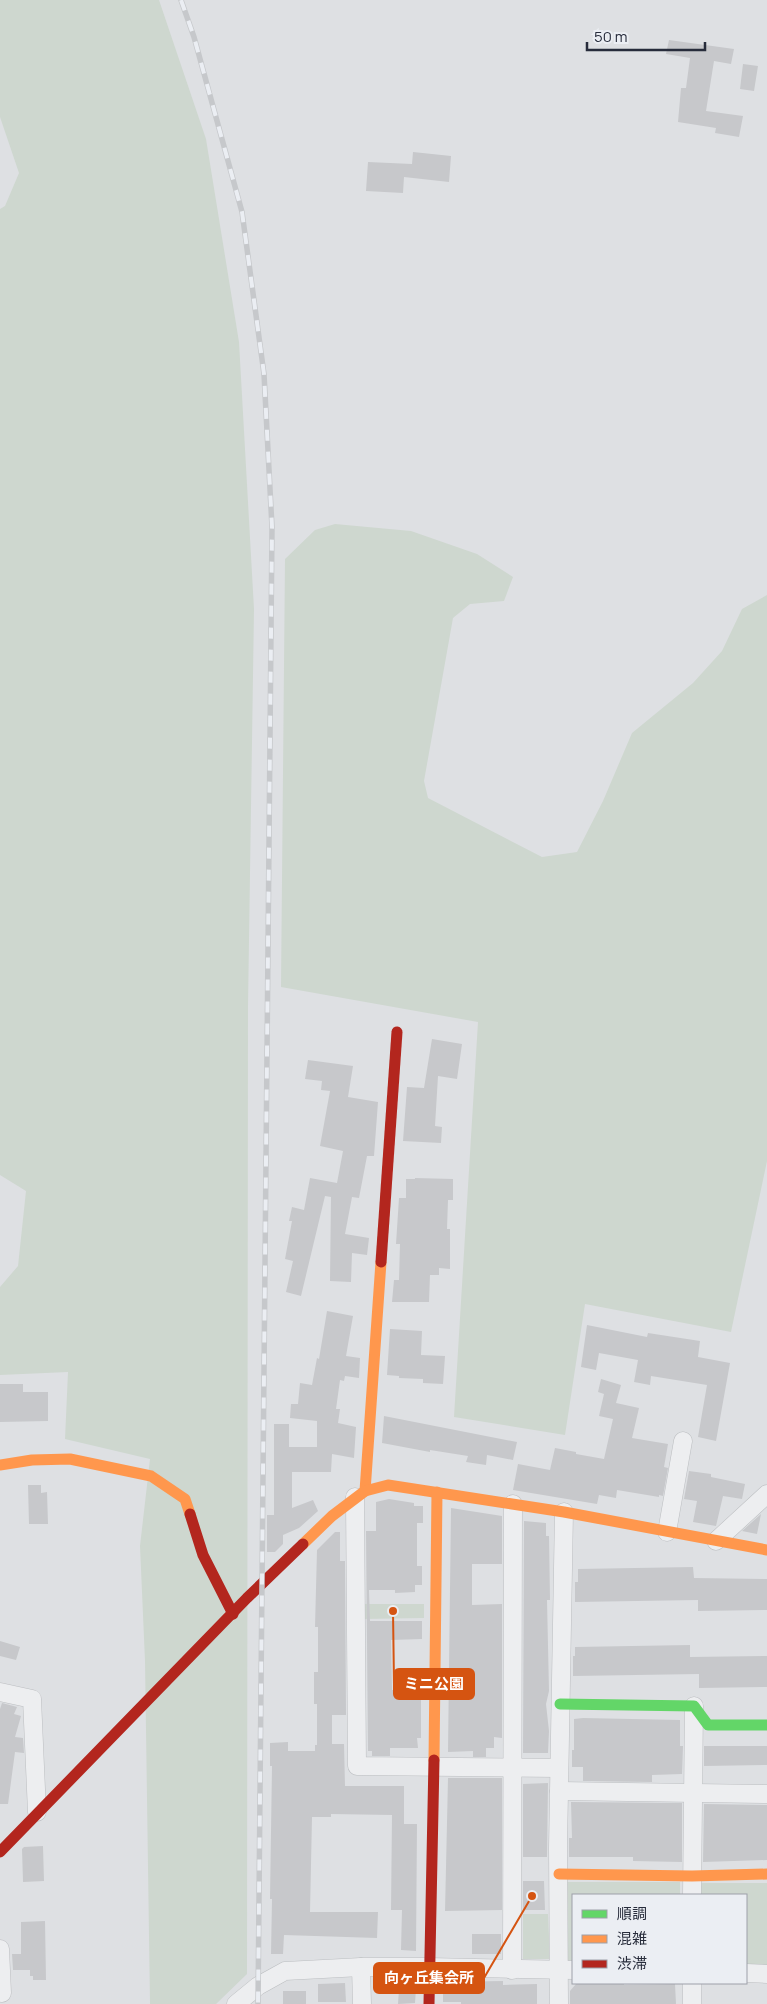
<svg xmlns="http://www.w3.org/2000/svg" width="767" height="2004" viewBox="0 0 767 2004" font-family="Manrope,'Noto Sans JP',sans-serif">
<rect width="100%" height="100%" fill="#dee0e3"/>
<g fill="#ced7cf">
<path d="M0,0H159L206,139L239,342L254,609L248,1006L247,1974L216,2004H150L145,1661L140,1546L150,1459L65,1439L68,1372L0,1375V1287L18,1266L26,1191L0,1175V209L5,206L19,173L0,117Z"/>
<path d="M335,524L411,531L477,554L513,577L504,601L470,604L453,618L424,781L428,798L542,857L577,852L603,801L632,733L693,683L722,651L742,609L767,595V1161L731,1332L585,1304L565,1435L454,1417L478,1022L281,987L285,559L315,530Z"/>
<path d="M363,1604H424V1618L363,1619Z"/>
<path d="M564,1882H680V1895H573V1961L564,1960Z"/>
<path d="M698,1883H767V1967H746V1895H698Z"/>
<path d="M523,1914H548L550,1959H523Z"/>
</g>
<g fill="#c7c8cb">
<path d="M669,40L734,49L731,64L714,61L706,111L743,116L739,137L715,133L716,128L678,122L681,88H686L690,58L666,54Z"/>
<path d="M743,64L758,66L754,91L740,89Z"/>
<path d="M413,152L451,156L449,182L404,177L403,193L366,191L368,162L412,164Z"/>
<path d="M432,1039L462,1044L457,1079L438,1076L435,1126L442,1127L441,1143L403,1141L407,1087L424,1088Z"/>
<path d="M308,1060L353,1066L348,1097L378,1102L374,1156H367L359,1198L352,1197L345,1234L369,1238L367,1255L352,1253L351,1282L330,1281L331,1197L325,1196L301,1296L286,1292L293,1261L285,1259L292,1221H289L292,1207L304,1210L310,1178L337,1183L343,1151L320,1146L330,1091L321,1090L322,1081L305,1079Z"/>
<path d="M415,1178L453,1179V1200H448L447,1229H450V1269L439,1268V1275H430L429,1302H392L394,1280H399L400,1244H396L399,1198H406V1179H415Z"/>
<path d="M327,1311L353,1316L346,1356L360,1358L359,1378L345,1376L344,1381L340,1380L336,1409H340L338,1423L356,1427L354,1458L332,1454L331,1472H292V1508L313,1500L318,1511L299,1528L283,1535V1544L275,1552H267V1515H274V1424H289V1447H317V1421L290,1418L291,1404H298L300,1383L312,1385L317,1358L319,1359Z"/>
<path d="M587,1325L647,1337L648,1333L700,1341L698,1357L730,1363L716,1441L698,1437L707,1385L651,1376L650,1385L634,1382L638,1360L599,1353L596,1370L581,1367Z"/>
<path d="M390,1329L422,1331L421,1355L445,1356L443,1384L423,1383V1379L399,1378V1376L387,1375Z"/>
<path d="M601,1379L621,1385L616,1403L639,1408L632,1438L668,1444L664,1467L668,1468L663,1496L659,1495V1497L617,1490L616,1498L599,1495L597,1504L513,1490L518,1464L550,1470L555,1448L576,1452V1454L604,1459L613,1419L599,1416L604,1394L598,1392Z"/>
<path d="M0,1384H23V1392H48V1421L0,1422Z"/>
<path d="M384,1416L517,1442L513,1460L487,1455L486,1465L466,1462L468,1456L430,1450V1452L382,1443Z"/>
<path d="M689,1471L711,1474V1477L745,1484L742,1499L723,1496L716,1526L693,1522L697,1501L684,1499Z"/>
<path d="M28,1485H41V1493L47,1492L48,1524H29Z"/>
<path d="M389,1499L414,1503V1506H423V1523H417V1566H422V1585H415V1592L395,1593V1590H369L370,1621H422V1639L391,1640L392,1690H421V1738H417L418,1748H390V1756H372V1751H368L366,1531H376V1502Z"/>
<path d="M451,1508L502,1516V1564H472V1605L502,1604V1738L494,1737V1748H486V1757H473V1751L448,1752Z"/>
<path d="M761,1514L757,1534L742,1531Z"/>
<path d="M524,1521L546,1523V1536H549L550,1600H547L549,1691L546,1704L549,1731L548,1753H523Z"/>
<path d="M335,1532H340V1561H345L346,1715H332V1744H344L345,1786H404V1824H417L416,1951L401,1950L402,1910H391L392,1815L331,1814V1817H312L310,1912H378L377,1938L284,1935L283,1954H271L272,1899H270L272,1766H270V1743L288,1742V1751H315V1745H317V1704H314V1672H318V1627H315L317,1550Z"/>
<path d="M693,1567L694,1578L767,1579V1610L698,1611V1600L575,1602V1582H578V1569Z"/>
<path d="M0,1641L20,1647L16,1660L0,1656Z"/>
<path d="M690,1645V1657L767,1656V1687L699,1688V1674L573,1676V1656H575V1647Z"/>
<path d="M2,1703L17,1707L14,1714L21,1716L15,1737L23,1738L24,1753L15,1752L8,1804H0V1709Z"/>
<path d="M583,1718L680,1720V1746H683L682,1774L652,1775V1782L583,1781V1767H572V1750H574V1719Z"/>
<path d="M704,1746H767V1765L704,1766Z"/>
<path d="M448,1778H502V1910L445,1911Z"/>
<path d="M548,1783L547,1857H523V1784Z"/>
<path d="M571,1802L682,1803V1862L633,1861V1857H569V1838H572Z"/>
<path d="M704,1804L767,1805V1860L703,1862Z"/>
<path d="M43,1846L44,1881L23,1882L22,1849L24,1847Z"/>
<path d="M523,1881H544L545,1910H523Z"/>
<path d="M45,1921L46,1980H33V1976H30V1970H13L12,1954H21V1922Z"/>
<rect x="472" y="1934" width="29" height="20"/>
<path d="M503,1981V1985L537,1984V2004H461V2002H443V1982Z"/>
<path d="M345,1983L346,2002H318V1984Z"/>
<path d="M624,1983V1985L675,1984L676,2004H570V1991L576,1984Z"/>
<path d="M399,1989H416L415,2003L398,2004Z"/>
<rect x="283" y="1991" width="23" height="13"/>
</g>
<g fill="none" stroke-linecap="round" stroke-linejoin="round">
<defs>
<g id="street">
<path d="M355,1497L357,1766L559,1768"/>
<path d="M667,1532L683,1441"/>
<path d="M716,1541L767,1494"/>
<path d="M0,1692L32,1699L37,1812"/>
<path d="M559,1791L767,1794"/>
<path d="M692,1895L694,1706"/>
<path d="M0,1949L2,1993"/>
<path d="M361,1967L362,2004"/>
<path d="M512,1970L513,1504"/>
<path d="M746,1973L767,1974"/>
<path d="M692,1983V2004"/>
<path d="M236,2004L258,1986L285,1971L361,1967H429L573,1970"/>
<path d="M559,2004L558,1848L564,1512"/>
</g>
</defs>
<use href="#street" stroke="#bcbec1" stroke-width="19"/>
<use href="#street" stroke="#edeef0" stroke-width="18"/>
<path stroke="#63d668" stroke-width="11" d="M560,1704L694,1706L708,1725H767"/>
<g stroke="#ff974d" stroke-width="11">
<path d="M0,1465L32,1460L70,1459L151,1476L185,1499L190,1514"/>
<path d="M365,1491L381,1262"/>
<path d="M303,1544L332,1516L365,1491L388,1485L564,1512L767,1550"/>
<path d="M434,1760L437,1492"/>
<path d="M559,1874L692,1876L767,1874"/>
</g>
<g stroke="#b3261e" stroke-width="11">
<path d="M381,1262L397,1032"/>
<path d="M190,1514L203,1555L233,1614"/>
<path d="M0,1852L247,1598L303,1544"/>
<path d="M429,2004L434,1760"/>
</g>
<defs>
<path id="rail" d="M181,0L194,37L242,212L264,374L272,527L258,2004"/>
</defs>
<use href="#rail" stroke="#c6c8cb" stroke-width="5.5"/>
<use href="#rail" stroke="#ebeef3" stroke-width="4" stroke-dasharray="11" stroke-linecap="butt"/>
</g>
<path fill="none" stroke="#d55411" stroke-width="2" d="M393 1611L394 1684M532 1896L484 1978"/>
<g fill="#d55411" stroke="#ebeef3" stroke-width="2">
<circle cx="393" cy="1611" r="5"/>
<circle cx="532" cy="1896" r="5"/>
</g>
<g fill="#d55411" stroke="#d55411" stroke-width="2">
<rect x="394" y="1669" width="80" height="30" rx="5"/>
<rect x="374" y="1963" width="110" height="30" rx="5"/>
</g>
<g font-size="15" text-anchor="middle" font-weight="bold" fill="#fff">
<text x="434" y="1689">ミニ公園</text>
<text x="429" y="1983">向ヶ丘集会所</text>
</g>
<rect x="572" y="1894" width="175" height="90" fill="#ebeef3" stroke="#9da0a9"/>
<rect x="582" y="1910" width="25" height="8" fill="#63d668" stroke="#9da0a9"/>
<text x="617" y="1919" font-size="15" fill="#272c3b">順調</text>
<rect x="582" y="1935" width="25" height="8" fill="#ff974d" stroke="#9da0a9"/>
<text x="617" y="1944" font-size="15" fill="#272c3b">混雑</text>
<rect x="582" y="1960" width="25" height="8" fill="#b3261e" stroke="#9da0a9"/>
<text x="617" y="1969" font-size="15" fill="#272c3b">渋滞</text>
<path d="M587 42v8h118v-8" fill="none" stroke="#272c3b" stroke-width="2.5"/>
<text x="594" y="42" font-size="15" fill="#272c3b" stroke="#ebeef3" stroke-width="4" paint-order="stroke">50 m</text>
</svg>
